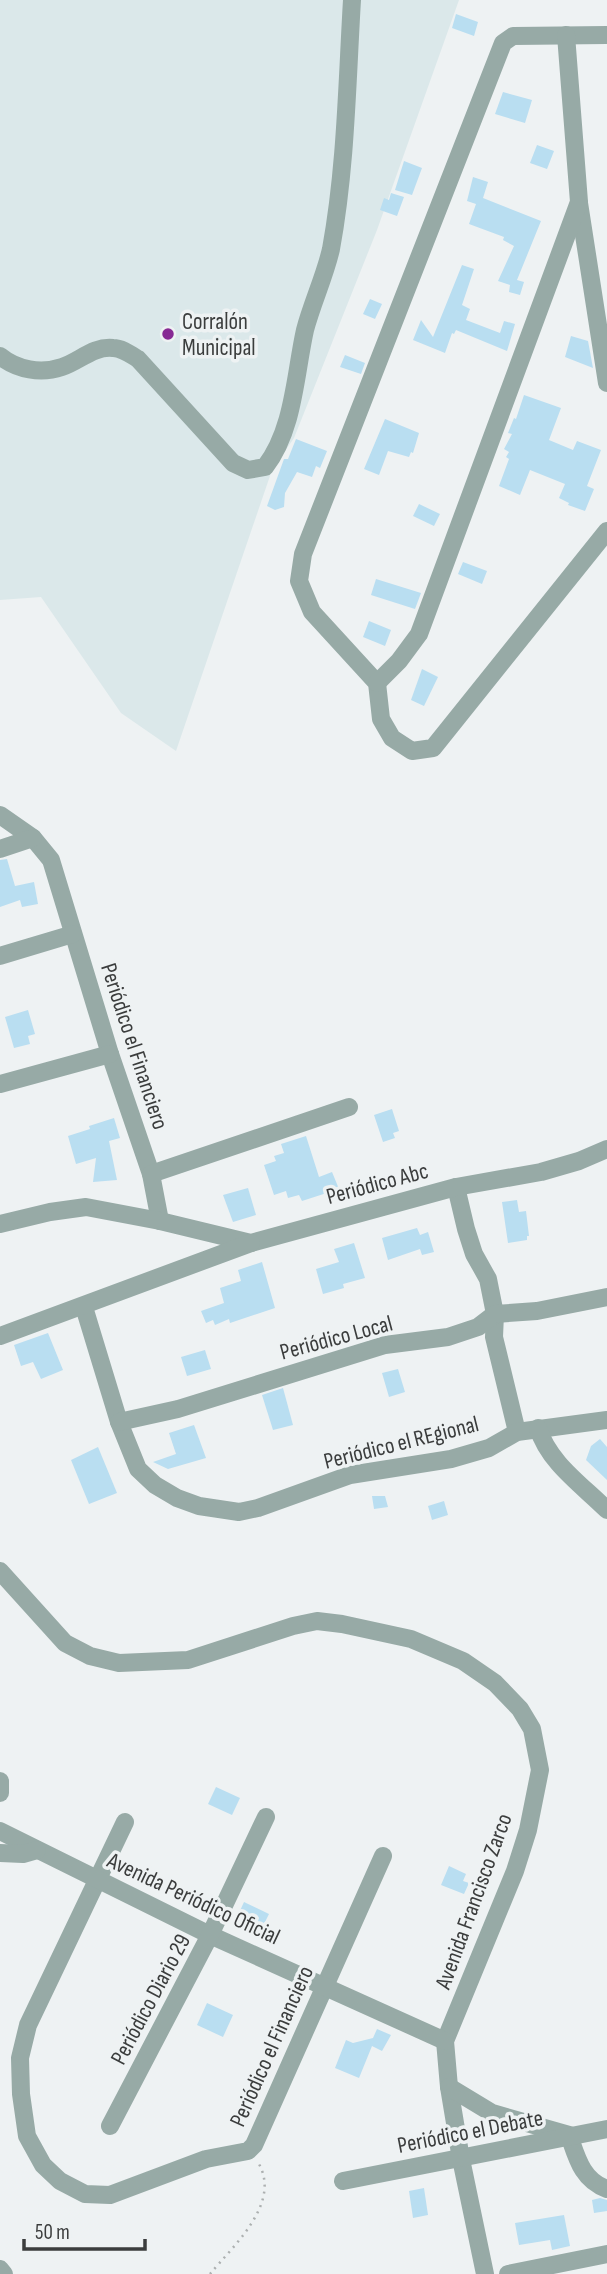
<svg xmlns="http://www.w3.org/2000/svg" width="607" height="2274" viewBox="0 0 607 2274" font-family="'Sofia Sans Condensed',sans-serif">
<rect width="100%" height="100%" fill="#eef2f3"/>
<path fill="#dbe8ea" d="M0,0H459L377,230L294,438L272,470L176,751L121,713L41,597L0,600Z"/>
<g fill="#b9def1">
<path d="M456,14L478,22L474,36L452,28Z"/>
<path d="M503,92L532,100L525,123L495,114Z"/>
<path d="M537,145L554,151L547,169L530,163Z"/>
<path d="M404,161L422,168L412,195L395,190Z"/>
<path d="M473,177L488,182L483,198L541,221L517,280L524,282L520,295L509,292L510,285L498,281L514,246L503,240L504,237L469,224L476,204L467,201Z"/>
<path d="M391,193L404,197L397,216L380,210L384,198L389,200Z"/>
<path d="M462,265L474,269L462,305L470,309L466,320L500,333L504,321L515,324L507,351L456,330L454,334L452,333L445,353L413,340L421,320L433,337Z"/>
<path d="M370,299L382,304L375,319L363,314Z"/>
<path d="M571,336L588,341L593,368L565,357Z"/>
<path d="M345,355L365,363L361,374L340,367Z"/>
<path d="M524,395L561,408L549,440L573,450L577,441L601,450L587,486L594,489L585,511L568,505L569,503L559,498L565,484L530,470L520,495L499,486L509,459L506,457L509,452L504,449L512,434L508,433L514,418L516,419Z"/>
<path d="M385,419L419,433L413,453L411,452L409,457L388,451L379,475L364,469Z"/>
<path d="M296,439L327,451L320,468L316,466L312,477L297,472L285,493L284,507L275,510L267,506L284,459H288Z"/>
<path d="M419,504L440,514L434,526L413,516Z"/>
<path d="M463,562L487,571L482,584L458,574Z"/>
<path d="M376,579L421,593L415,609L371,595Z"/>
<path d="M369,621L391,630L385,646L363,637Z"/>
<path d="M422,669L438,677L424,706L411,700Z"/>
<path d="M7,859L15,886L34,882L38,904L22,907L20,900L0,907V860Z"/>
<path d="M28,1010L35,1034L28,1036L30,1044L14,1048L5,1017Z"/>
<path d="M392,1109L399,1131L393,1133L395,1138L383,1142L374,1115Z"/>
<path d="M114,1118L120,1138L109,1141L117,1180L93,1182L96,1158L76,1164L68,1136L90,1129L89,1126Z"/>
<path d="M306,1136L319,1177L332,1172L339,1189L302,1201L299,1195L288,1198L286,1191L274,1195L264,1165L276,1161L274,1156L284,1153L281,1144Z"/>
<path d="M248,1188L256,1215L233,1222L223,1195Z"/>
<path d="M517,1200L519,1212L526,1211L529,1236H527V1240L508,1243L502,1202Z"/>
<path d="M417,1228L420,1235L428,1232L434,1252L422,1255L420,1249L388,1260L382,1238Z"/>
<path d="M354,1243L365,1278L343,1284L344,1288L323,1294L316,1269L339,1262L334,1249Z"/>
<path d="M262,1262L275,1308L230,1323L229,1319L215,1325L213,1320L206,1323L201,1311L224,1303L220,1288L241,1281L238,1270Z"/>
<path d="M48,1333L63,1370L41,1379L33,1362L21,1366L14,1345Z"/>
<path d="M205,1350L211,1369L187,1376L181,1357Z"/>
<path d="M398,1369L405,1392L389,1397L382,1373Z"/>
<path d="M283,1388L293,1425L273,1430L262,1395Z"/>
<path d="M194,1425L206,1458L168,1469L153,1462L176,1454L169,1433Z"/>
<path d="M600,1439L607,1447V1480L586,1460L591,1446Z"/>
<path d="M98,1447L117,1493L89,1504L71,1460Z"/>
<path d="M372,1496H385L388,1507L374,1509Z"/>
<path d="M444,1501L448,1515L432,1520L428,1506Z"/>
<path d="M216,1787L240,1798L232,1815L208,1804Z"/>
<path d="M449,1866L466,1874L463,1881L469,1883L464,1894L441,1885Z"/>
<path d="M244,1902L269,1914L263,1926L238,1915Z"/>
<path d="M207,2003L233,2015L223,2037L197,2025Z"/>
<path d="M377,2029L391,2035L382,2051L372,2046L359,2078L335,2068L346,2040L353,2043L373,2038Z"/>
<path d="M424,2188L428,2215L413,2218L409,2191Z"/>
<path d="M600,2198L607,2200V2211L594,2213L592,2200Z"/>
<path d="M564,2215L570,2246L552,2250L550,2240L519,2245L515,2223Z"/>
</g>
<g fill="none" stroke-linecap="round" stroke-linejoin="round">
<path stroke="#acb0b0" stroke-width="2.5" stroke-dasharray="2 5" stroke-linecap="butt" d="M210,2274C233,2246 281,2204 259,2164"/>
<g stroke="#97aaa6" stroke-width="18">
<path d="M607,35L513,36L503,43L303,554L299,581L312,612L377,683L381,719L392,738L412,751L433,748L607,531"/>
<path d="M579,203L607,383"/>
<path d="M0,356C17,370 41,374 62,367C80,361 93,346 113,348C122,348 130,354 138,359L233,463L248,470L265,467C294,429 295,375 305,330C312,303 325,276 331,249C346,167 347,83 352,0"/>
<path d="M377,683L399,661L419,634L579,202L566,35"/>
<path d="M0,815L33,838L51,860L110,1054L151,1174"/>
<path d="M0,849L33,838"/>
<path d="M0,956L73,934"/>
<path d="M0,1084L110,1054"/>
<path d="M456,1187L466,1229L474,1254L488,1279L495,1314L494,1337L517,1432"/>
<path d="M160,1221L151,1174L349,1107"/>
<path d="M0,1224L50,1212L86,1207L160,1221L251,1243L456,1187L541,1172L579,1161L607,1149"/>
<path d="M84,1307L119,1422L138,1469L155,1485L177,1498L199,1506L239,1512L258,1508L350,1475L451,1459L489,1448L517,1432L607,1420"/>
<path d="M0,1336L251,1243"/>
<path d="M119,1422L178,1409L385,1345L448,1337L478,1327L495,1314L537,1311L607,1297"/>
<path d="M538,1428C549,1463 582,1485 607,1510"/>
<path d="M0,1571L65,1643L90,1656L119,1663L188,1660L293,1626L317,1621L342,1624L411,1639L463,1661L495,1683L520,1709L532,1729L540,1770L528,1830L515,1871L445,2041L449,2087L461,2159L485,2274"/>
<path d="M0,1781V1793"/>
<path d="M125,1822L28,2025L20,2058L21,2094L27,2136L43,2165L60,2181L85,2194L110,2195L206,2159L248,2151L254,2145L383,1856"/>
<path d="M0,1831L210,1935L445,2041"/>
<path d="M0,1853L23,1854L37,1850"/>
<path d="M449,2087L492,2113L569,2135C577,2158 582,2180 607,2189"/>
<path d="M110,2126L210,1935L266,1817"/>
<path d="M343,2181L607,2129"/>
<path d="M0,2269L4,2274"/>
<path d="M508,2274L607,2254"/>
</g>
</g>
<circle fill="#872994" stroke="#eef2f3" stroke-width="2.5" cx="168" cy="334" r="7"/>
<g text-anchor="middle" stroke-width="7" stroke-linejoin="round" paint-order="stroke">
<g font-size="23" fill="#3b3d3d" stroke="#eef2f3" text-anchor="start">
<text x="182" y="329">Corralón<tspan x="182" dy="26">Municipal</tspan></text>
</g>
<g font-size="23" fill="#3b3d3d" stroke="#eef2f3">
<text transform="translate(135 1046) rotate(72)" y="8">Periódico el Financiero</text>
<text transform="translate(377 1183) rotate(-15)" y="8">Periódico Abc</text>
<text transform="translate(336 1337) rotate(-15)" y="8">Periódico Local</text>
<text transform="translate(401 1442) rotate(-14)" y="8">Periódico el REgional</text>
<text transform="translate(194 1898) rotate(25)" y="8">Avenida Periódico Oficial</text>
<text transform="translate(473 1901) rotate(-70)" y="8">Avenida Francisco Zarco</text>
<text transform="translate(150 1999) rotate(-62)" y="8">Periódico Diario 29</text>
<text transform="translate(271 2046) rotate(-66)" y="8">Periódico el Financiero</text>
<text transform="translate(470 2131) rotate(-11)" y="8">Periódico el Debate</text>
</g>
</g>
<path d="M24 2239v10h121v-10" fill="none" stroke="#3b3d3d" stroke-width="3.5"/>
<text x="35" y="2239" font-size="21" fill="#3b3d3d" stroke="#eef2f3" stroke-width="5" paint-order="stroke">50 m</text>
</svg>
